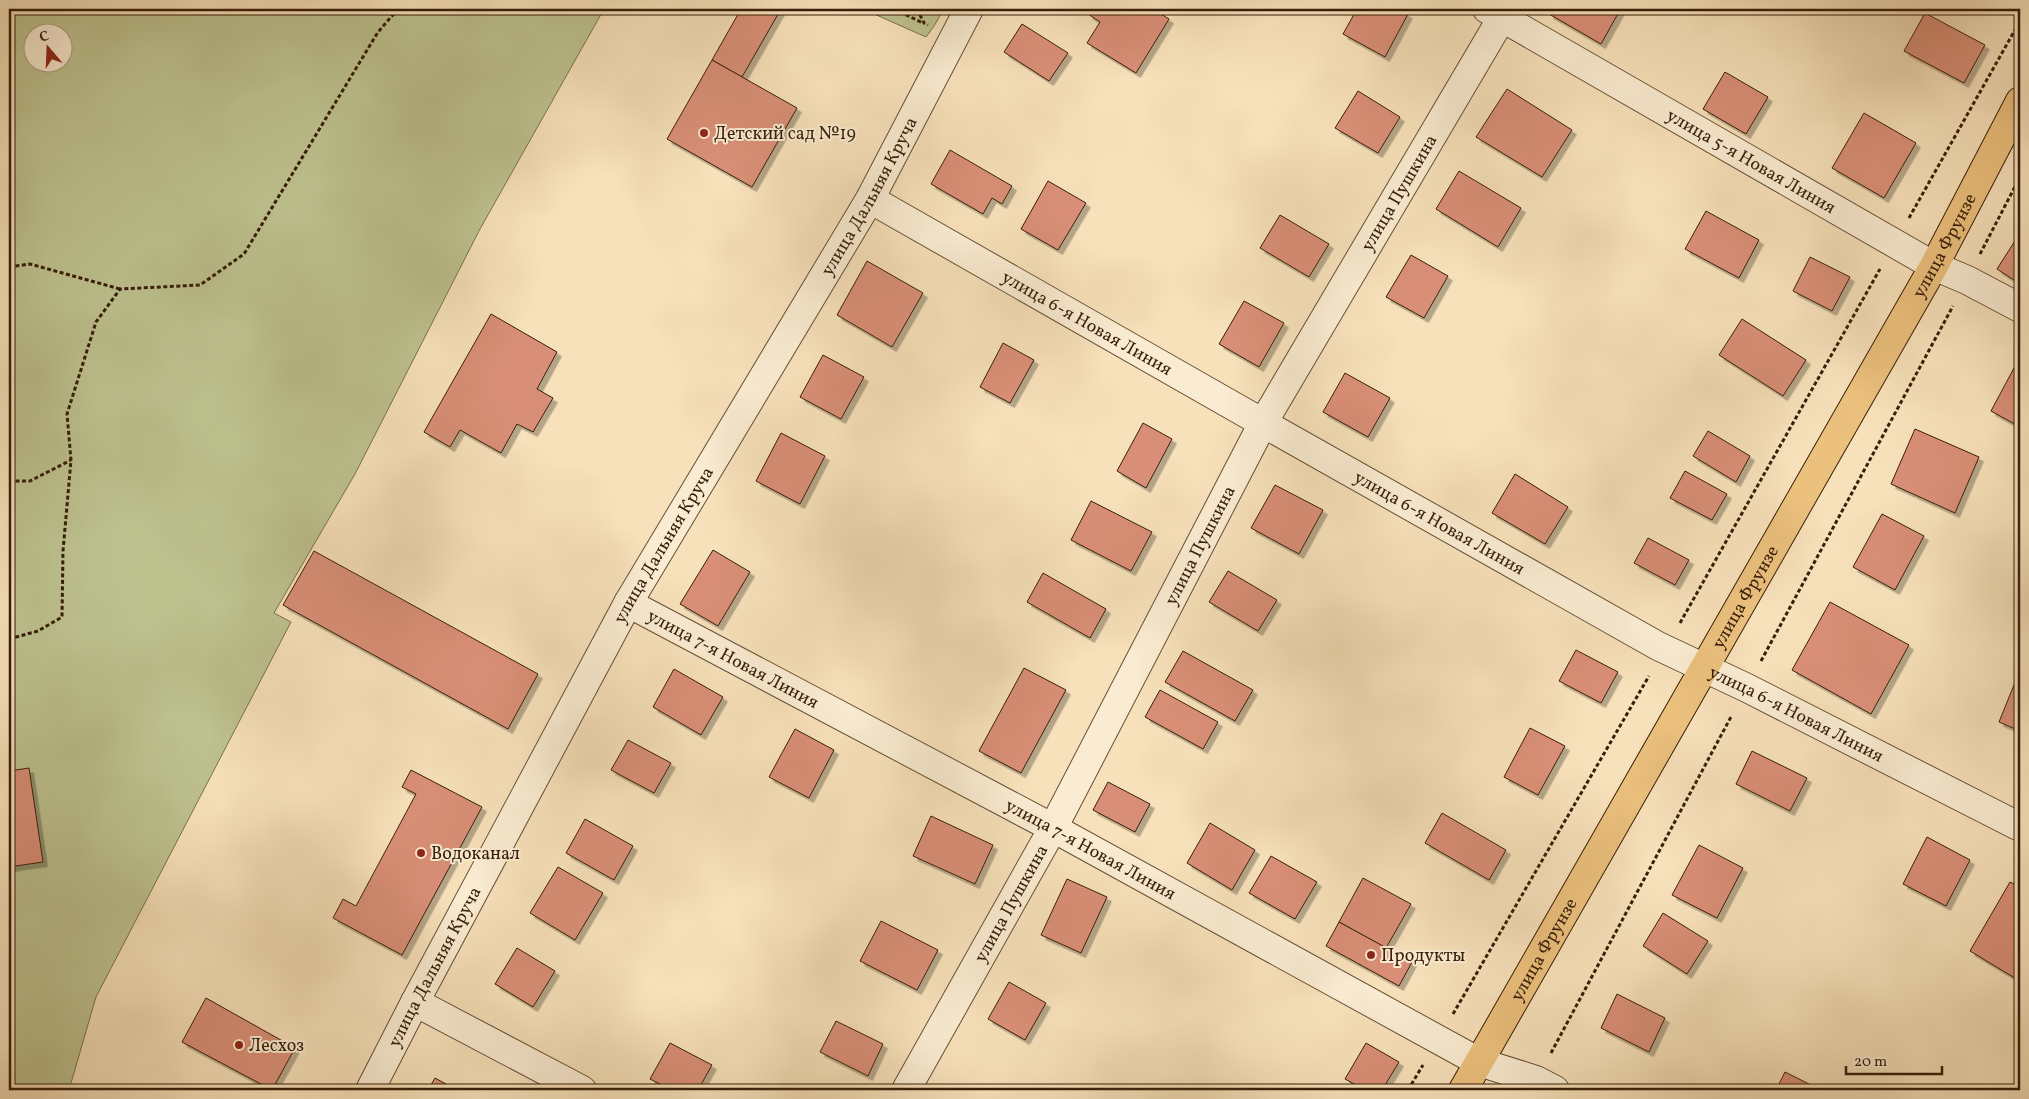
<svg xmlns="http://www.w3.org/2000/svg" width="2029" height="1099" viewBox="0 0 2029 1099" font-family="Vollkorn,serif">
<defs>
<filter id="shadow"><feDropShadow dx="4.5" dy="4.5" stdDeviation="0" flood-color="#0004"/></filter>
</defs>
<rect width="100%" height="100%" fill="#f7e1ba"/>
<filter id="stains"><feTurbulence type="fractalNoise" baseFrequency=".004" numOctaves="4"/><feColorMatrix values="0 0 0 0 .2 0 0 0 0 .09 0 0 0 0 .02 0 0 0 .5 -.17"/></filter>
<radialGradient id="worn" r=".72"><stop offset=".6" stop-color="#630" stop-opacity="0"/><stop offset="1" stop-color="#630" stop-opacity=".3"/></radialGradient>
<g fill="#bdc28f" stroke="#7a704c" fill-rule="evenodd">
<path d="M9,9H604L480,229L355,474L274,613L291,622L96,997L69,1090H9ZM32,32H62V62H32Z"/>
<path d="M863,9H944L934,26L926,37Z"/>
</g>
<g fill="#d98f77" stroke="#371e09" filter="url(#shadow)">
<path d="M741,9H781L742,77L712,60Z"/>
<path d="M1092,9H1153L1169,19L1136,73L1087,43L1100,22L1088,14Z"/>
<path d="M1357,9H1398L1408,14L1385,57L1343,34Z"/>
<path d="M1552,9H1618L1620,10L1601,44L1549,14Z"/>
<path d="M1925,13L1985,45L1964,83L1904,51Z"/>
<path d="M1022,24L1068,53L1049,81L1004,52Z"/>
<path d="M712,60L797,108L752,187L667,139Z"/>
<path d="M1725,72L1768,97L1746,134L1703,109Z"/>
<path d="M1507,89L1572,130L1542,177L1476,137Z"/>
<path d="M1358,91L1400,117L1378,153L1335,128Z"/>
<path d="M1864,113L1916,143L1884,198L1832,168Z"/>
<path d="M950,150L1012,186L1002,204L992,198L983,214L931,184Z"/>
<path d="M1459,171L1521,208L1498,247L1436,209Z"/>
<path d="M1048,181L1086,203L1058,250L1021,229Z"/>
<path d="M1706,211L1759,240L1739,278L1685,249Z"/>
<path d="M1280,215L1329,244L1309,277L1260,248Z"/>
<path d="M2020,233V284L1997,269Z"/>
<path d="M1411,255L1448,276L1424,318L1386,297Z"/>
<path d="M1810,257L1850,277L1832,311L1793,291Z"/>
<path d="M867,261L923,293L892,347L837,315Z"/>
<path d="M1244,301L1284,323L1259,367L1219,344Z"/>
<path d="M491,314L557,352L537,389L553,398L533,432L517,424L501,453L460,430L450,447L424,432Z"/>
<path d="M1742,319L1806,360L1783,396L1719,355Z"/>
<path d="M1003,343L1034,360L1010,403L980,387Z"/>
<path d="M823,355L864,377L841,419L800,397Z"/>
<path d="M2014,368L2020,372V427L1991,411Z"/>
<path d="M1345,373L1390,398L1368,437L1323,412Z"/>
<path d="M1143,423L1172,439L1146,488L1117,471Z"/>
<path d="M1915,429L1979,457L1955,513L1891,484Z"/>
<path d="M1708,431L1750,456L1736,482L1693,456Z"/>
<path d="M781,433L825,456L800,504L756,481Z"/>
<path d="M1685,471L1727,494L1712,520L1670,498Z"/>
<path d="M1515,474L1568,507L1545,544L1492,513Z"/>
<path d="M1275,485L1323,510L1299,554L1251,528Z"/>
<path d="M1091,501L1152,532L1131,571L1071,540Z"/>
<path d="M1882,514L1924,536L1895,590L1853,567Z"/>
<path d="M1648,538L1689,560L1675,585L1634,563Z"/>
<path d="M713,550L750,572L718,626L680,604Z"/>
<path d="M314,551L538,674L508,729L283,605Z"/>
<path d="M1228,571L1277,600L1258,631L1209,602Z"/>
<path d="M1043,573L1106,609L1090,638L1027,602Z"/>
<path d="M1830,602L1909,645L1871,714L1792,670Z"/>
<path d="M1576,650L1618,672L1601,703L1559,681Z"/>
<path d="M1183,651L1253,690L1235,721L1165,682Z"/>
<path d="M1024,668L1066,690L1021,773L979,751Z"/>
<path d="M674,669L723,697L701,735L653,707Z"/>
<path d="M2020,670V731L1999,722Z"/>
<path d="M1160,690L1218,722L1203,749L1145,717Z"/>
<path d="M1530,728L1565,746L1538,795L1504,777Z"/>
<path d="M795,729L834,750L809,798L769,777Z"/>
<path d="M628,740L671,763L654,793L611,770Z"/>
<path d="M1752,751L1807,778L1790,811L1736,784Z"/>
<path d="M29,768L43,862L9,867V771Z"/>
<path d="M411,770L482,807L402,955L333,918L343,899L356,906L416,794L402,787Z"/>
<path d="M1108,782L1150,804L1135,832L1093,810Z"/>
<path d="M1442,813L1506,850L1489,880L1425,843Z"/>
<path d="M931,816L993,845L975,884L913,856Z"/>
<path d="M585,819L633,846L614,880L566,853Z"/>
<path d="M1210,823L1255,850L1232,890L1187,863Z"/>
<path d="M1927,837L1970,860L1946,906L1903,884Z"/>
<path d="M1699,845L1743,868L1717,918L1672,895Z"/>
<path d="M1271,856L1317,882L1295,919L1249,893Z"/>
<path d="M558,867L603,893L575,940L530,913Z"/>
<path d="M1363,878L1411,904L1386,948L1339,922Z"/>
<path d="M1067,879L1107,897L1081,953L1041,935Z"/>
<path d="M2010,882L2020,887V977L2018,980L1970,951Z"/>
<path d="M1663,913L1708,941L1687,974L1643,946Z"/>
<path d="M881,921L938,950L917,990L860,961Z"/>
<path d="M1339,922L1412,962L1399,986L1326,946Z"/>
<path d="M517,948L555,971L533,1007L495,984Z"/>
<path d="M1009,982L1046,1003L1025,1040L988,1019Z"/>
<path d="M1617,994L1665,1018L1649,1052L1601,1028Z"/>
<path d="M206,998L295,1048L272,1090L182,1042Z"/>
<path d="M836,1021L883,1044L868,1076L820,1052Z"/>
<path d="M670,1043L712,1065L698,1090H672L650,1079Z"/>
<path d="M1366,1043L1399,1062L1382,1090H1365L1345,1079Z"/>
<path d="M1785,1072L1821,1090H1776Z"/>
<path d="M435,1078L457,1090H428Z"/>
</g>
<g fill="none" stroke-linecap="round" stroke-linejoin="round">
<defs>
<g id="minor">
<path id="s1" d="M1487,9L1934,266L1967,280L2020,308"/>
<path id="s2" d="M870,199L1263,423L1658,646L1747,688L2020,827"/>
<path id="s3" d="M628,603L1053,828L1479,1062L1536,1080L1555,1090"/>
<path d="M415,1002L582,1090"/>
<path id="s4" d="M370,1090L415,1002L628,603L870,199L969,9"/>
<path id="s5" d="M906,1090L1053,828L1263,423L1507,9"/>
</g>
<g id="major">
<path id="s6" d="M1463,1090L1934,266L2020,101"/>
</g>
</defs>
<use href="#minor" stroke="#674f35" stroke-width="30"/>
<use href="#major" stroke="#371e09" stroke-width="30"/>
<g stroke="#371e09" stroke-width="3" stroke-dasharray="4 2.5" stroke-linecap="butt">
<path d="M894,9L923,23"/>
<path d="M917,9L924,23L928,25"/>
<path d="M1909,218L2020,21"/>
<path d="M1980,254L2020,177"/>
<path d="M9,267L30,264L120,289"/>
<path d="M9,481H30L71,460"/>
<path d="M1680,623L1880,269"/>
<path d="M9,639L38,631L62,617L63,551L71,460L67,414L96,322L120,289L200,285L244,254L378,32L398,9"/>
<path d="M1761,661L1953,306"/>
<path d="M1453,1014L1649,676"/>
<path d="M1551,1053L1732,715"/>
<path d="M1408,1090L1423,1065"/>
</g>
<use href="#minor" stroke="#faecd2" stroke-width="28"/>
<use href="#major" stroke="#ecc07d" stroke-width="28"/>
</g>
<g fill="#8f2418" stroke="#faecd2" stroke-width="2">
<circle cx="704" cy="133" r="5"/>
<circle cx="421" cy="853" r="5"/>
<circle cx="1371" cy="955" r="5"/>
<circle cx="239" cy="1045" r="5"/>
</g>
<g text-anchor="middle" stroke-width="4" stroke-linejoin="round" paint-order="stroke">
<g font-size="18" fill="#371e09" stroke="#faecd2" text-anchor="start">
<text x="714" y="139">Детский сад №19</text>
<text x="431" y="859">Водоканал</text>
<text x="1381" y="961">Продукты</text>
<text x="249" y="1051">Лесхоз</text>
</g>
<g font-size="18" fill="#371e09" stroke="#faecd2">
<text dy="6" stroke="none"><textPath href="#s1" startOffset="305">улица 5-я Новая Линия</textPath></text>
<text dy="6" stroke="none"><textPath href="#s5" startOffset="1024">улица Пушкина</textPath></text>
<text dy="6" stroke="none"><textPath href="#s4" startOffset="1024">улица Дальняя Круча</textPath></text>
<text dy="6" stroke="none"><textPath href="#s6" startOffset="972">улица Фрунзе</textPath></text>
<text dy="6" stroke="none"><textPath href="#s2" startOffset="250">улица 6-я Новая Линия</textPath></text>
<text dy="6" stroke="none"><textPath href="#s2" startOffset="655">улица 6-я Новая Линия</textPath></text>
<text dy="6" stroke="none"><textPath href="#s4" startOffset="619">улица Дальняя Круча</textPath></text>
<text dy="6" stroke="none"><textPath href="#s5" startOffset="619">улица Пушкина</textPath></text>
<text dy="6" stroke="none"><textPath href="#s6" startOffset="568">улица Фрунзе</textPath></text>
<text dy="6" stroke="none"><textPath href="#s3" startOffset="119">улица 7-я Новая Линия</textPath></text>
<text dy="6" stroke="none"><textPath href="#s2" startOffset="1060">улица 6-я Новая Линия</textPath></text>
<text dy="6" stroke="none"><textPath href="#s3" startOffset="524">улица 7-я Новая Линия</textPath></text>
<text dy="6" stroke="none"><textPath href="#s5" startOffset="214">улица Пушкина</textPath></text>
<text dy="6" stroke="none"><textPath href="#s6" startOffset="162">улица Фрунзе</textPath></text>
<text dy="6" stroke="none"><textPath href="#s4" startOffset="139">улица Дальняя Круча</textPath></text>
</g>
</g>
<rect width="2029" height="1099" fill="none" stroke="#f7e1ba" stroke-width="30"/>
<rect x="10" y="10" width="2009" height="1079" fill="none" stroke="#371e09" stroke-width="2.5"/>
<rect x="15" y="15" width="1999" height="1069" fill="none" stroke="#371e09"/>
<g transform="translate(48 48) rotate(341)"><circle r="24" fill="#faecd2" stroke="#ac9a82"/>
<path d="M0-4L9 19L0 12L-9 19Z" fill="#8f2418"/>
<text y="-8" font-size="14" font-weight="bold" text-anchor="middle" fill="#371e09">С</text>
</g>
<path d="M1846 1066v8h96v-8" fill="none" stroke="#371e09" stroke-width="2.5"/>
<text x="1854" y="1066" font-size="15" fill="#371e09" stroke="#faecd2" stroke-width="4" paint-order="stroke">20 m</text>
<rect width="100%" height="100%" filter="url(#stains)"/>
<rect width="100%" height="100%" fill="url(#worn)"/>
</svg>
